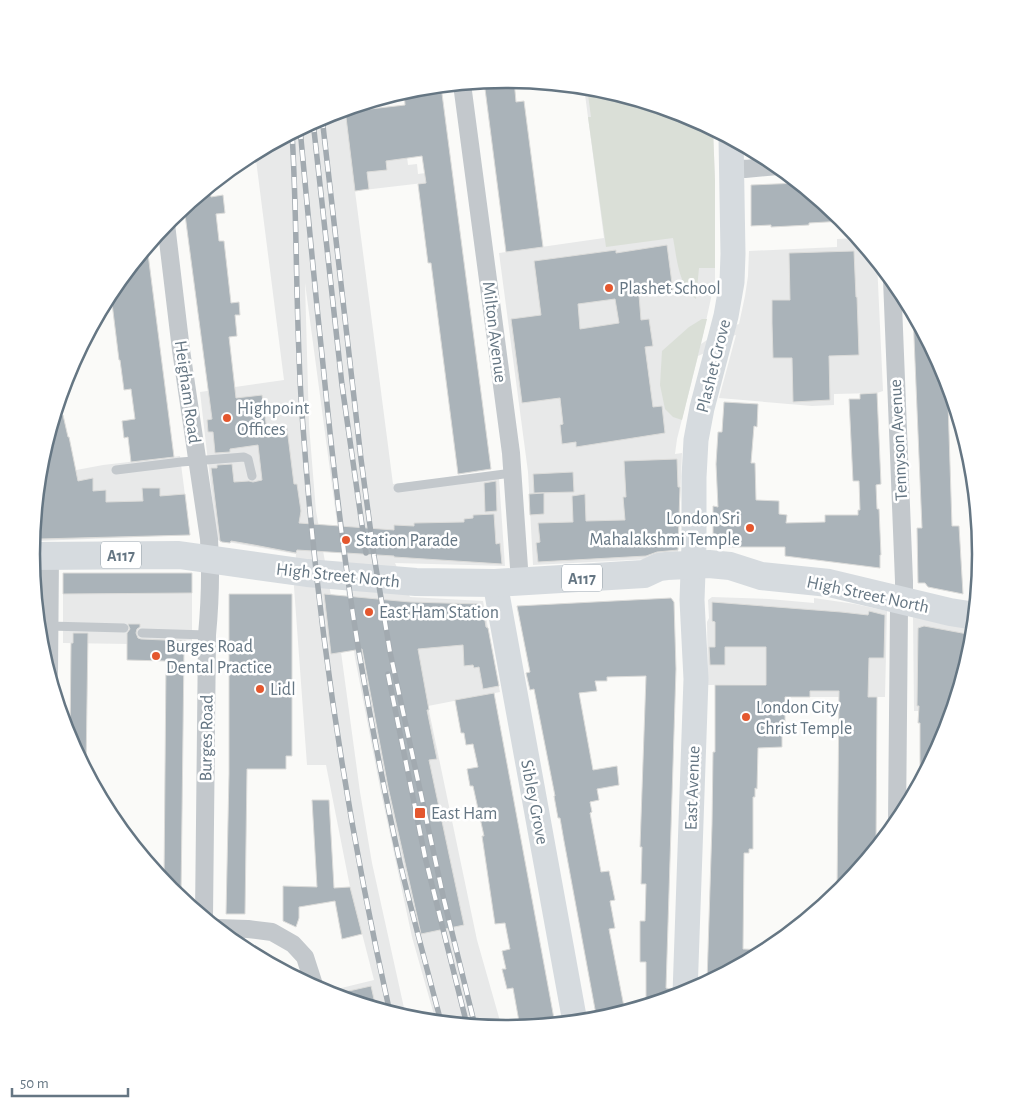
<svg xmlns="http://www.w3.org/2000/svg" width="1012" height="1108" viewBox="0 0 1012 1108" font-family="'Alegreya Sans',sans-serif">
<rect width="100%" height="100%" fill="#fafaf8"/>
<g fill="#e8e9e9">
<path d="M584,87L599,88L688,116L713,129L715,181V280L701,344L725,328L739,324L745,296L748,276L749,251L837,247V239L858,238L877,262L883,391L877,393L834,394V405L812,406L719,398L736,335L729,337L709,351L698,356L677,439L675,454L682,453L678,554L652,559L533,565L528,472L499,253L604,238Z"/>
<path d="M401,106L408,165L417,164L418,174L433,172L449,180L355,191L393,484L459,477L499,478L505,566L395,563L410,597L483,601L500,692L428,706L477,940L502,1028L436,1022L412,937L380,788L355,658L305,283L309,425L316,511L341,652L360,792L372,863L406,1017L334,996V994L333,990L374,980L350,887L326,765H307L294,587L296,554L217,540L200,392L284,380L255,152L325,115L344,109L345,112Z"/>
<path d="M180,456L190,535L37,541L34,523L39,477L103,465Z"/>
<path d="M63,573H192V651L130,650V644L63,643Z"/>
<path d="M712,597L769,599L814,603V598L855,604L887,611L885,697H785V684L708,685L707,622L709,618L708,600Z"/>
<path d="M913,617L973,629L972,647L952,711H914Z"/>
</g>
<g fill="#dadfd7">
<path d="M587,87L599,88L688,115L713,129L715,181V268H699L696,299C678,285 677,258 673,238L606,247L588,117H591Z"/>
<path d="M702,319H707L682,420L673,417L665,409L660,385L662,351L689,327Z"/>
</g>
<g fill="#aab3b9" stroke="#dcdcda" fill-rule="evenodd">
<path d="M506,79L514,80L516,102L524,101L543,247L506,252L484,81Z"/>
<path d="M441,86L491,469L458,474L431,263H428L418,184L426,183L422,156L386,161L387,170L367,172L369,189L355,191L345,109L370,102V109L405,105L404,91L414,88Z"/>
<path d="M799,183L844,221L809,223V225L771,227V225L751,226V185Z"/>
<path d="M210,186L211,197L223,195L225,213L216,214L219,241H224L231,303L239,302L240,315H235L237,336L229,337L236,398L262,395L267,430L287,428L294,484H297L301,511L299,523L394,530V525L414,526V523L464,522V519L473,518V515L494,514L496,544L500,543L502,564L394,557V556L297,550L296,553L254,545L231,541L230,543L222,542L220,541L211,468H217V465L232,464L234,482L249,481L253,482L262,480L258,445L230,449V452L215,453L213,432H208L207,420L212,419L184,207Z"/>
<path d="M667,245L673,291L639,295L641,320L649,319L653,346L645,347L653,407L662,406L665,433L576,447V442L562,444L560,425L563,424L560,398L522,403L511,319L541,315L534,261L616,250V253ZM615,299L619,323L580,329L578,304Z"/>
<path d="M147,246L174,457L131,462L128,437L124,438L122,421L135,419L131,389L124,390L120,360H119L112,303H110L109,294Z"/>
<path d="M854,251L856,297H857L859,355L829,356L830,400L793,402L792,358H773L772,323V300H790L789,253Z"/>
<path d="M913,314L945,373L953,401L948,402L952,526H959L963,594L928,587L925,583H918L917,528H922Z"/>
<path d="M877,393L881,484L876,485L877,509H879L881,555H880V568L785,556V547H728L727,544L713,543V506L718,507L716,464L718,432H722L724,402L758,404L757,427L754,426L751,463H755L756,500L779,501V514L787,515L786,523L825,522V515H858V510H860L859,481H853L849,399H860V394Z"/>
<path d="M63,415L68,437H69L78,481L93,478V491L106,490V502L143,501L142,488H160V496L185,494L190,535L39,539L35,519L40,461L54,417Z"/>
<path d="M677,459L678,487H680L678,550L657,552L646,556L538,562L536,543L540,542L538,523L573,522L572,496L585,494L586,521L625,520L623,497H626L624,461Z"/>
<path d="M573,472L574,492L534,493L533,474Z"/>
<path d="M496,481L497,511L485,512L484,483Z"/>
<path d="M544,493V514L530,515L529,494Z"/>
<path d="M63,573H192V593L63,594Z"/>
<path d="M229,594H292V756H286V769H247L245,914H226L229,774Z"/>
<path d="M324,594L410,602L479,604L483,608L486,627L488,628L499,686L483,689L479,667L474,668L473,665L464,666L463,645L418,649L429,710H427L437,759L429,760L464,925L421,934L388,787L362,649L331,654Z"/>
<path d="M671,598L674,602L676,669L666,988L671,989L672,998L646,1005V962H640V921H645L646,884H641L642,847H640L646,676L607,677V681H595L597,691L579,693L593,770L617,766L619,785L597,789L599,800L590,802L592,812L590,813L601,872L609,871L615,900L610,901L615,928L609,929L625,1012L597,1020L564,841L560,818H558L554,796H555L534,689L530,690L526,673L530,672L517,606Z"/>
<path d="M712,602L841,612L868,615L869,611L885,615L884,658H869L868,697H877L876,848L841,890L837,893L839,691H810V697H785V722H782V747L758,748L757,789L755,788V797H753V849H749V853H744L743,949L767,950L707,982L712,825L713,752H715V685H766V647H725V665H710L709,647H715V622L712,621Z"/>
<path d="M128,624H140V627L137,629L136,633L138,638L141,639L187,641L186,651H184L181,898L170,889L164,881L166,661L127,660V633L130,629Z"/>
<path d="M924,626L973,635L972,647L968,660H966L961,680L944,736L920,781V723H918L919,706H917L918,628Z"/>
<path d="M73,633H88L86,770L70,740L71,643H73Z"/>
<path d="M494,693L555,1024L520,1027L513,988L507,989L502,969H506L502,951L510,949L505,923L495,924L482,836H484L473,786H470L467,769L478,767L473,744L466,745L464,733H461L455,700Z"/>
<path d="M312,800H329L334,888L350,887L362,934L342,939L335,901L299,907V918L296,927L283,921V886L317,887Z"/>
<path d="M371,986L376,1008L331,995Z"/>
</g>
<g fill="none" stroke-linecap="round" stroke-linejoin="round">
<g stroke="#c3c8cc" stroke-width="9">
<path d="M116,470L181,462L244,457L248,459L252,476"/>
<path d="M398,488L512,473"/>
<path d="M49,626L124,628"/>
<path d="M142,633L207,635"/>
</g>
<g stroke="#c3c8cc" stroke-width="18">
<path d="M462,84L511,453L520,582"/>
<path d="M731,167L745,169L778,166"/>
<path d="M166,224L181,350L209,539C211,571 210,603 207,635L204,917"/>
<path d="M892,279L904,581V591L899,609L897,822"/>
<path d="M49,674L50,556"/>
<path d="M217,928L248,929L272,932L293,944L305,957L315,988"/>
</g>
<g stroke="#d6dbdf" stroke-width="25">
<path d="M495,583L575,1022"/>
<path d="M685,994L696,679L692,600L694,544V477L696,440L702,408L726,316L732,282L733,254L731,138"/>
</g>
<path stroke="#d6dbdf" stroke-width="28" d="M32,556L179,555L307,573L416,582L495,583L644,574L659,567L667,566L709,564L730,566L761,576L829,583L950,612L975,616"/>
<defs>
<g id="rail">
<path d="M322,117L361,459L374,556L390,652L444,900L475,1026"/>
<path d="M313,121L342,385L366,553"/>
<path d="M300,128C307,204 314,280 322,355C332,456 343,558 360,658C372,727 385,795 400,863C413,917 427,969 441,1022"/>
<path d="M292,133C298,231 295,329 303,427C317,624 347,820 390,1013"/>
<path d="M388,674L425,857L467,1025"/>
</g>
</defs>
<use href="#rail" stroke="#a2aab0" stroke-width="5.5"/>
<use href="#rail" stroke="#fff" stroke-width="4" stroke-dasharray="11" stroke-linecap="butt"/>
</g>
<g fill="#e4572e" stroke="#fff" stroke-width="2">
<circle cx="609" cy="288" r="5"/>
<circle cx="227" cy="418" r="5"/>
<circle cx="750" cy="528" r="5"/>
<circle cx="346" cy="540" r="5"/>
<circle cx="369" cy="612" r="5"/>
<circle cx="156" cy="656" r="5"/>
<circle cx="260" cy="689" r="5"/>
<circle cx="746" cy="717" r="5"/>
<rect x="414" y="807" width="12" height="12" rx="2.5"/>
</g>
<g text-anchor="middle" stroke-width="5" stroke-linejoin="round" paint-order="stroke">
<g fill="#fff" stroke="#939fa8" stroke-width="1">
<rect x="101" y="541.5" width="40" height="27" rx="4"/>
<rect x="562" y="564.5" width="40" height="27" rx="4"/>
</g>
<g font-size="16" font-weight="bold" fill="#657683">
<text x="121" y="561">A117</text>
<text x="582" y="584">A117</text>
</g>
<g font-size="18" fill="#657683" stroke="#fff" text-anchor="start">
<text x="619" y="294">Plashet School</text>
<text x="237" y="414">Highpoint<tspan x="237" dy="21">Offices</tspan></text>
<text x="740" y="524" text-anchor="end">London Sri<tspan x="740" dy="21">Mahalakshmi Temple</tspan></text>
<text x="356" y="546">Station Parade</text>
<text x="379" y="618">East Ham Station</text>
<text x="166" y="652">Burges Road<tspan x="166" dy="21">Dental Practice</tspan></text>
<text x="270" y="695">Lidl</text>
<text x="756" y="713">London City<tspan x="756" dy="21">Christ Temple</tspan></text>
<text x="431" y="819">East Ham</text>
</g>
<g font-size="18" fill="#657683" stroke="#fff">
<text transform="translate(495 332) rotate(83)" y="6">Milton Avenue</text>
<text transform="translate(713 366) rotate(-76)" y="6">Plashet Grove</text>
<text transform="translate(188 392) rotate(82)" y="6">Heigham Road</text>
<text transform="translate(898 440) rotate(-93)" y="6">Tennyson Avenue</text>
<text transform="translate(338 575) rotate(6)" y="6">High Street North</text>
<text transform="translate(868 594) rotate(12)" y="6">High Street North</text>
<text transform="translate(206 738) rotate(-89)" y="6">Burges Road</text>
<text transform="translate(692 788) rotate(-88)" y="6">East Avenue</text>
<text transform="translate(535 802) rotate(79)" y="6">Sibley Grove</text>
</g>
</g>
<path d="M0 0H1012V1108H0ZM40 554a466 466 0 1 1 932 0a466 466 0 1 1-932 0Z" fill="#fff" fill-rule="evenodd"/>
<path fill="none" stroke="#657683" stroke-width="2.5" d="M40 554a466 466 0 1 1 932 0a466 466 0 1 1-932 0Z"/>
<path d="M12 1088v8h116v-8" fill="none" stroke="#657683" stroke-width="2.5"/>
<text x="20" y="1088" font-size="15" fill="#657683" stroke="#ffffff" stroke-width="4" paint-order="stroke">50 m</text>
</svg>
